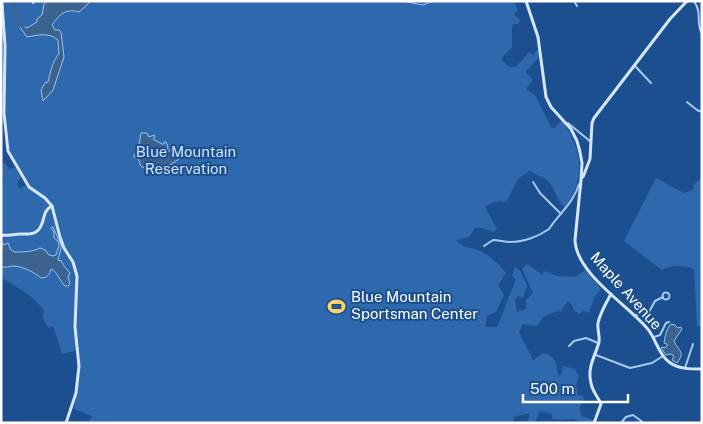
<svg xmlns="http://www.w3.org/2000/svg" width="703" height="424" viewBox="0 0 703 424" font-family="'Public Sans',sans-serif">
<rect width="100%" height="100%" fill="#1b4f8f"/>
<g fill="#2e69ad">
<path d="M4,1H514L518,10L514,14L520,20L519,23L512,25V47L501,59L509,67H516L529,52L533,55L537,50L540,56L525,72L533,80L526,89L535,95L551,127L554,128L562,120C582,150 587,177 565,207C556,201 556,190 549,182C544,177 536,175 530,171L518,179L506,202C497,200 491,203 485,207L497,229L493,232L482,228H475L469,237L456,240C465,250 468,246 478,250C487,253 501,266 506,273L498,285L504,295L496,312L487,316L485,327H497C504,311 509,295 516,280L512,275L515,267L520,271L527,286L523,298L518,296L515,300L517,312L526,309V300L533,293L522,269L527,264L542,275L545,271L557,276L576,277L585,270L601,289L594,298L589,313L583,310L580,314L574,311L572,305L569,302H567L560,313L559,310L558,311L543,317L537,326L523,324L519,332L533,360L544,353C557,358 556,362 558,375L562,374L563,366L575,369L579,376L576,384L578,396L582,395L584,399L580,407L581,416L593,420V423H583L573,419L561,420L552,419V414L540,411L535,423H527L530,414H525L514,417V423H88L92,416L74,409C78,389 81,370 79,350L62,354L53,326L49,328C45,322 41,319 44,311C35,296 16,287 1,277V181L3,177L1,173V165L5,163L9,169L15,167L21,177L17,184L20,189L25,185L28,188L30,186L12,155L9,147L6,114V33Z"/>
<path d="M656,178L684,193L688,192L694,188L693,185L702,178V326H697L694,270L692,268C680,266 673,264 662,270L624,241Z"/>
</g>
<g fill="#3c6290" stroke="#9cc4f0">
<path d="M48,1H90L88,4L79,12C65,8 59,15 52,25L55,30H59L61,32L64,57L53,90L45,99L43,101L41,90L45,83L48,82C50,73 53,60 59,54L58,40C49,32 38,35 27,37L20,27L23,26L27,28L37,22V19L42,15L44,4Z"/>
<path d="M141,133H147L149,137L154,135L155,136L153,139L162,144H164V142H166L168,147L167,151H170V149L176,148L178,152L179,159L164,169L161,168L157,170L154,168H144L140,165V162L137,158L134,157V155L137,153V146L139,145Z"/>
<path d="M53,227L61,245V248L58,259L59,261L61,260L64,266L70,273L68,277L70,284L68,286H65C59,280 58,272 51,269C50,274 47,278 41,278C34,272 24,267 14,266C9,266 6,268 1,267L2,242L4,245L8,243L11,250L14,252C22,252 33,252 40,248L45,250L49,255L53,256L56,255L59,245L58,241L54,238V232L51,228Z"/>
<path d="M671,324L675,325L678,328L681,327L682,329L674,341C678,351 686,351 677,363L672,360L674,356L671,354L666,355L661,348L662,347L665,348L667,346V344L664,343C665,337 666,329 671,324Z"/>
</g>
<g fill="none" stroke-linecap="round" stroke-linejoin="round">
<g stroke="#9cc4f0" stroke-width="1">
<path d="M402,1L423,5L433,1"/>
<path d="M449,1H453"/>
</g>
<path stroke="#3c6290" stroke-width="3" d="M12,1C13,4 16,9 17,13C18,20 16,22 23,27"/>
<g stroke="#a9c9ee" stroke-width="2">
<path d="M574,1L577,6"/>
<path d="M694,1C703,15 695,21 702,34"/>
<path d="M33,3L35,1"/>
<path d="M635,66L651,83"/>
<path d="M687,102L697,110L702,112"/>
<path d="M568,123L591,142"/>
<path d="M533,182L540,193L561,214"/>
<path d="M484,246L493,240C499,240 504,242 510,242C523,242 538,237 549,229C559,214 574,202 579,184"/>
<circle cx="666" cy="296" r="3.5"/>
<path d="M635,316L642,312H649L655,301L663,297"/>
<path d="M654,337L660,335L666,323L669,322"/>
<path d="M569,346L574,341L586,338L598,343"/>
<path d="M596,355L630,368L652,363L663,356"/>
<path d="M685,368L693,344"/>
<path d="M621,423L626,417L633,415L644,423"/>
</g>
<g stroke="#d6e6fa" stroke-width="3">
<path d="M2,1L5,46L4,113L8,151L29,187L45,198L52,206L60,237L64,248L73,262L77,276L75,327L79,366L76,393L66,423"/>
<path d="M526,1L538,37L546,97L551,107L571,129L577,141L580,152L582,163L581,180L575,240C576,273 626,304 646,327C656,337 657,353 669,362C678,369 690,369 702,369"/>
<path d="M583,177L590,159L592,123L594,118L670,19L687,1"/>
<path d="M1,235C8,236 14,234 21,234C29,234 37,235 41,226C45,218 43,210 52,206"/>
<path d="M594,423L601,404C598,397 592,391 591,383C587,367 595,357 599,342C600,335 597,329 598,323C600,313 606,303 611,294"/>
</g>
</g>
<defs>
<symbol id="stadium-bare" viewBox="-9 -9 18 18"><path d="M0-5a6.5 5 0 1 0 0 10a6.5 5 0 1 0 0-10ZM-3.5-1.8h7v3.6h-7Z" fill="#ffd166" stroke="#1b4f8f" stroke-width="2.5" paint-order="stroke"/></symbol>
</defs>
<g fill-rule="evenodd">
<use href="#stadium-bare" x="324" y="294" width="25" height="25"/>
</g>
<g text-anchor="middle" stroke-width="4" stroke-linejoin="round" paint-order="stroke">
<g font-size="15" fill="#cfe3fa" stroke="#1b4f8f">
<text x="186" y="157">Blue Mountain<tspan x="186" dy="17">Reservation</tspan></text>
</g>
<g font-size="15" fill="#fff" stroke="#1b4f8f">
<text transform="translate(626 291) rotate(48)" y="5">Maple Avenue</text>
</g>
<g font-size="15" fill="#fff" stroke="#1b4f8f" text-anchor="start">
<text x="351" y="302">Blue Mountain<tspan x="351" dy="17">Sportsman Center</tspan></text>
</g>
</g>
<rect width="703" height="424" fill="none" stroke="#ffffff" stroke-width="5"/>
<path d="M523 394v8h105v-8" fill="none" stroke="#ffffff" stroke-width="2.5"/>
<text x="530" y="394" font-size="15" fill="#ffffff" stroke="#1b4f8f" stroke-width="4" paint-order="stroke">500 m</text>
</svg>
